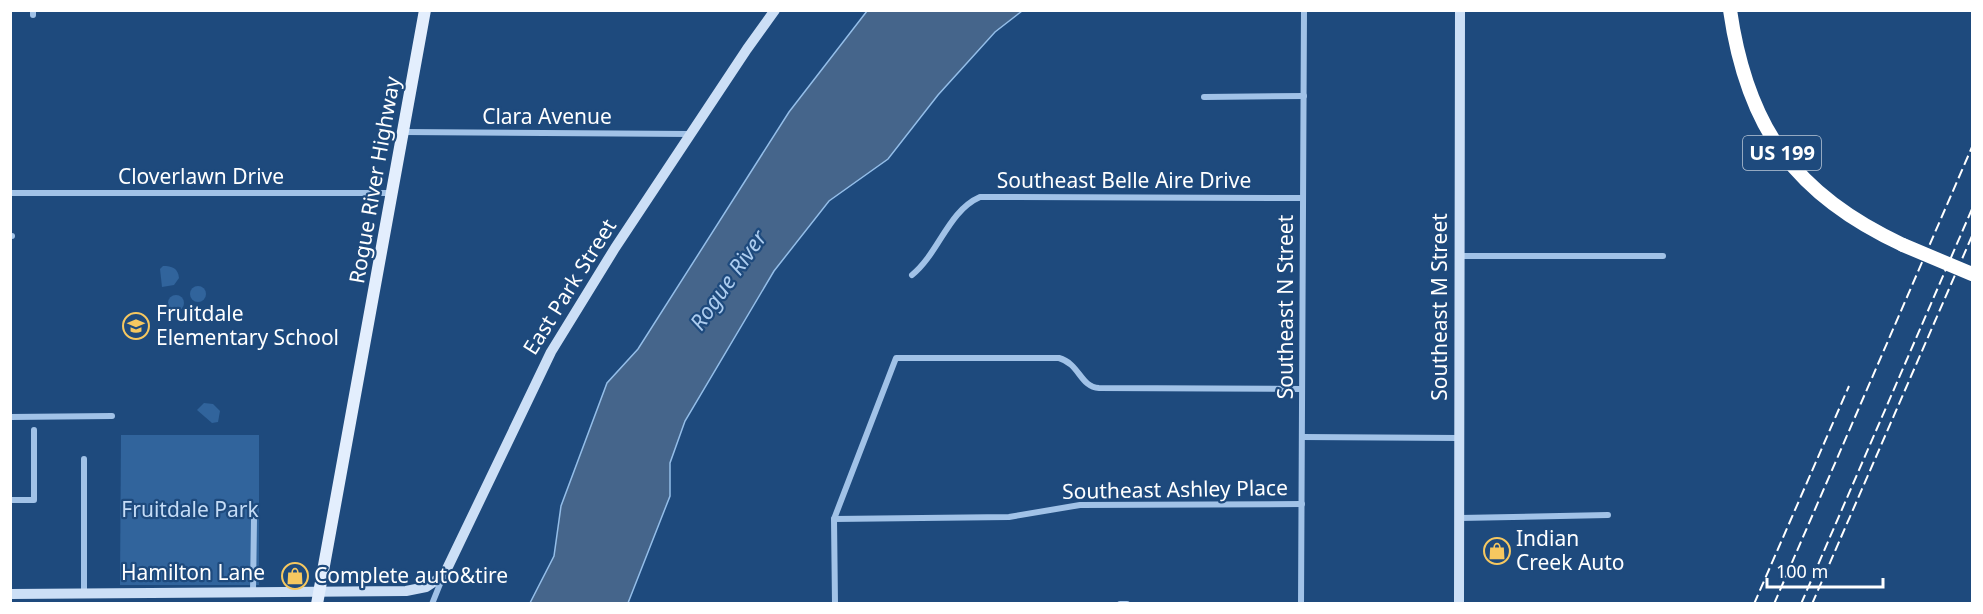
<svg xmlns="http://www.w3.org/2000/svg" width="1983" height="614" viewBox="0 0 1983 614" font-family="'Noto Sans',sans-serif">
<rect width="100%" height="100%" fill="#1e4a7d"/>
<g fill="#31649c">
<path d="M163,266C172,266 178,268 179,278L174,285L162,287L160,269Z"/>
<circle cx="198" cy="294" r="8"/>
<circle cx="176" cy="303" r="8"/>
<path d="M204,403L213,404L220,411L218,422L212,423L197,410Z"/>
<path d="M121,435H259V585H120Z"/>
</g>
<path fill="#45658b" stroke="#94bee9" stroke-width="1.5" d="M867,11H1022L995,32L938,95L888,159L829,201L774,271L685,421L670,463V496L628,603H530L554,556L561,506L607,383L638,349L789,112Z"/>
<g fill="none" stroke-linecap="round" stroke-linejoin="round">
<g stroke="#a1c2e7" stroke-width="6">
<path d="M33,15V10"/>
<path d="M1204,97L1304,96"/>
<path d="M404,132L690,134"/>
<path d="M10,193H391"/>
<path d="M10,236H12"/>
<path d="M1460,256H1663"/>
<path d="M912,275C939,253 948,211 980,197L1302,198"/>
<path d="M10,417L112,416"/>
<path d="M1302,437L1459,438"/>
<path d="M84,459V593"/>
<path d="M10,500H34V430"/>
<path d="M1460,518L1608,515"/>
<path d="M834,519L1009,517L1080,505L1302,504"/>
<path d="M253,592L254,519"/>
<path d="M432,604L442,579"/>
<path d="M835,604L834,519L896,358H1059C1080,364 1080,387 1099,388L1302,389"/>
<path d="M1120,604H1127"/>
<path d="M1301,604L1304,10"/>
</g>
<g stroke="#ccdff6" stroke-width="10">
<path d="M10,594L406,591L426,587L444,575L551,352L615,248L747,49L775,10"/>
<path d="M1459,604L1460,10"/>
</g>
<path stroke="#e3eefd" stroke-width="12" d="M317,604L425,10"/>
<path stroke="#fff" stroke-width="14" d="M1730,10C1747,128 1795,195 1903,245"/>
<g stroke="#fff" stroke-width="2" stroke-dasharray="10 4.5" stroke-linecap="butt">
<path d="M1754,604L1849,386"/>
<path d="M1774,604L1972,147"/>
<path d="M1801,604L1972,209"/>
<path d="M1812,604L1972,236"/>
</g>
<path stroke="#fff" stroke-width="14" d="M1903,245L1972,274"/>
</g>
<defs>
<symbol id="school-ring" viewBox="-11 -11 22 22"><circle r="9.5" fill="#1e4a7d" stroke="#f6c860" stroke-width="1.5"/><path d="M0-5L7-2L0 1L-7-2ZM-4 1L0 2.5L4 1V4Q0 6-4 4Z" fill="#f6c860"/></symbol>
<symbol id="shop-ring" viewBox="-11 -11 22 22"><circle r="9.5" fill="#1e4a7d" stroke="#f6c860" stroke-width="1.5"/><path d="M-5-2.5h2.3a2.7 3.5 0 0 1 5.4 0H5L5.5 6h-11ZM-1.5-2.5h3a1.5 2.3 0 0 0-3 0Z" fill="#f6c860"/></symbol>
</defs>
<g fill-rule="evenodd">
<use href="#school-ring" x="121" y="311" width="30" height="30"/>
<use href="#shop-ring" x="1482" y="536" width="30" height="30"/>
<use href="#shop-ring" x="280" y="561" width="30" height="30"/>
</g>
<g text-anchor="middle" stroke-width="4.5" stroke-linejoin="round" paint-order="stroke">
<rect fill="#1e4a7d" stroke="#bcc9d8" stroke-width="1.5" x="1743" y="136" width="78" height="34" rx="4.5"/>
<g font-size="20" font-weight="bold" fill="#fff">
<text x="1782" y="160">US 199</text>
</g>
<g font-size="21" fill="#fff" stroke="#1e4a7d">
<text x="547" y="124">Clara Avenue</text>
<text x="201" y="184">Cloverlawn Drive</text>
<text transform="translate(375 180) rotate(-80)" y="7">Rogue River Highway</text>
<text x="1124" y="188">Southeast Belle Aire Drive</text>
<text transform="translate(570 287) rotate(-58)" y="7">East Park Street</text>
<text transform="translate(1286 307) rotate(-90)" y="7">Southeast N Street</text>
<text transform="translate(1440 307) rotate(-90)" y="7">Southeast M Street</text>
<text transform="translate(1175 490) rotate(-1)" y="7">Southeast Ashley Place</text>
<text x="193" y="580">Hamilton Lane</text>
</g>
<g font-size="21" fill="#fff" stroke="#1e4a7d" text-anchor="start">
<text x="156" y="321">Fruitdale<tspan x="156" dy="24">Elementary School</tspan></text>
<text x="1516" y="546">Indian<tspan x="1516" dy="24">Creek Auto</tspan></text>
<text x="314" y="583">Complete auto&amp;tire</text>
</g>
<g font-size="21" fill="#c5dcf6" stroke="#1e4a7d">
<text x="190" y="517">Fruitdale Park</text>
</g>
<g font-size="22" font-style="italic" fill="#acccef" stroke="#1e4a7d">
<text transform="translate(728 280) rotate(-55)" y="8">Rogue River</text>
</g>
</g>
<rect width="1983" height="614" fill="none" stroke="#ffffff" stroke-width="24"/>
<path d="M1767 578v9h116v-9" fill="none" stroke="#ffffff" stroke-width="3"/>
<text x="1776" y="578" font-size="18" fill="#ffffff" stroke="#1e4a7d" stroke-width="4.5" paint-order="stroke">100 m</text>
</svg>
